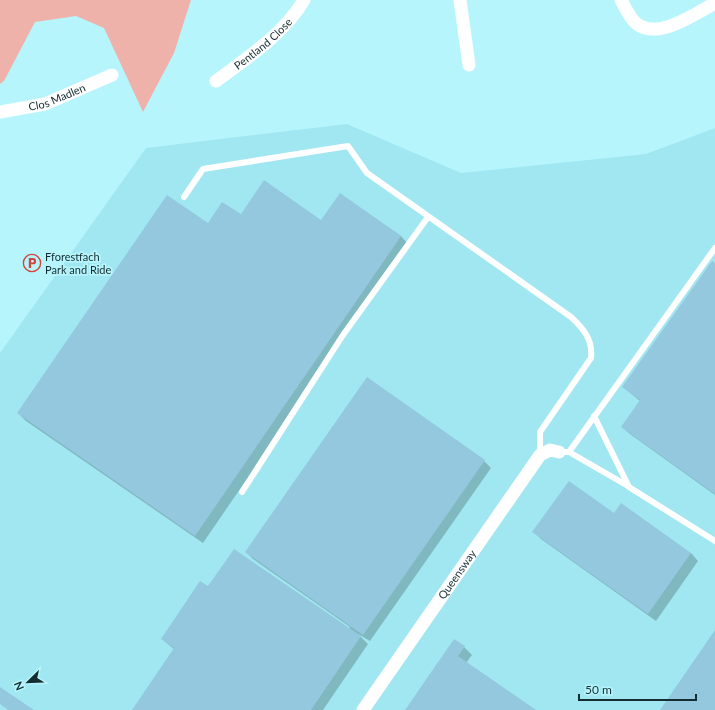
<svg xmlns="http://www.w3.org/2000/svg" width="715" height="710" viewBox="0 0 715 710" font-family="Lato,sans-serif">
<rect width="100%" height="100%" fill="#b7f5fd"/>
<path fill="#a0e7f1" d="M347,124L461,173L646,154L715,128V710H0V353L146,148Z"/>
<path fill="#efb2aa" d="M0,0H191L174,53L143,112L104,28L76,16L35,22L4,81L0,84Z"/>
<g fill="#0003">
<path d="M340,194L401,236L408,244L203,543L26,421L18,413L208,225L241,216L322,221Z"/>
<path d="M715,265V495L630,434L622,427L640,401L623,387Z"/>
<path d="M484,461L491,468L370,641L358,634L368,644L323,710H134L175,650L162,639L209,588L349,629L350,627L253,559L246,552Z"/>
<path d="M534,532L691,553L698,561L656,621L541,539Z"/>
<path d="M464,647L472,655L466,663L535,710H406Z"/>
</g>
<g fill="#94c8df">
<path d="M264,180L321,220L340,193L401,236L195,536L17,413L167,195L208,223L222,202L241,214Z"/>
<path d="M712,261L715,263V494L621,427L640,400L622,387Z"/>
<path d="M367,377L485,460L363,635L245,552Z"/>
<path d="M569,481L614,513L621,503L691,553L648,614L532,532Z"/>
<path d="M234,549L361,636L311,710H132L174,648L161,639L200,581L208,586Z"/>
<path d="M715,630V710H660Z"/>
<path d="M454,639L465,646L458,656L536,710H405Z"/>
<path d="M0,687L34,710H8L0,704Z"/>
</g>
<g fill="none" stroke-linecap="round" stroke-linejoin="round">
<g stroke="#fff" stroke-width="6">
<path d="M184,197L203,169L348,146L367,173L571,317C584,329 593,340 591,358L540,432V455"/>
<path d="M594,416L629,487L715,541"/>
<path d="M559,452H569L715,248"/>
<path d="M569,452L628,486"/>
<path d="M242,492L343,335L428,217"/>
</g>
<g stroke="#fff" stroke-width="13">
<path d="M460,0L469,65"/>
<path d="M621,0C625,7 630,19 637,24C658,40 695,14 715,3"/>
<path id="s1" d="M216,81C247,58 284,34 304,0"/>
<path id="s2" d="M0,112L45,104L112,75"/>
<path id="s3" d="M363,710L540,455L550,450L559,452"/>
</g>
</g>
<defs>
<symbol id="parking-ring" viewBox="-11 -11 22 22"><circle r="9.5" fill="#b7f5fd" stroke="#d2443d" stroke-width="1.5"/><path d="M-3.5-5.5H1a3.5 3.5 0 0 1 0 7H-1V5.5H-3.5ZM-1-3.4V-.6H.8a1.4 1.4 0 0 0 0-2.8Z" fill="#d2443d"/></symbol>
</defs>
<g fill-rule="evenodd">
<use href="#parking-ring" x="22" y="253" width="20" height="20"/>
</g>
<g text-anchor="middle" stroke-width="3.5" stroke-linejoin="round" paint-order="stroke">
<g font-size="11" fill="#142d31" stroke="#b7f5fd">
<text dy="4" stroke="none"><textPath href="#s1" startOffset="60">Pentland Close</textPath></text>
<text dy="4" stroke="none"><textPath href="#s2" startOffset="59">Clos Madlen</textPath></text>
<text dy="4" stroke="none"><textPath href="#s3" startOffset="165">Queensway</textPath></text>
</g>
<g font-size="11" fill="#142d31" stroke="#b7f5fd" text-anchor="start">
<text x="45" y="261">Fforestfach<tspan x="45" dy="13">Park and Ride</tspan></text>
</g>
</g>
<g transform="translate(28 682) rotate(247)" stroke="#b7f5fd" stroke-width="3" paint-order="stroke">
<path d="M0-3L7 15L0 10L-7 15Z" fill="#142d31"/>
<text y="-6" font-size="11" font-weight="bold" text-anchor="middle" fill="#142d31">N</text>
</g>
<path d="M579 694v6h117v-6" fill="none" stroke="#142d31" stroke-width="2"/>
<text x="585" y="694" font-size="12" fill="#142d31" stroke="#b7f5fd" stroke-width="3" paint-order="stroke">50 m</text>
</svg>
